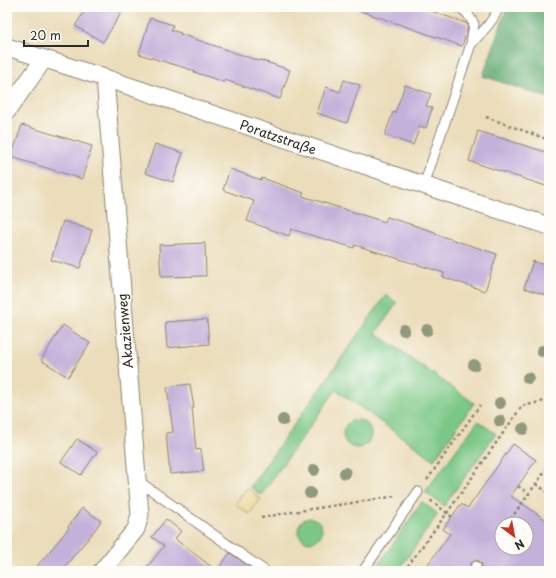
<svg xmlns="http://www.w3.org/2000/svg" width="556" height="578" viewBox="0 0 556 578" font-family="'Playpen Sans',sans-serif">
<rect width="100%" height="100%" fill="#fdfcf7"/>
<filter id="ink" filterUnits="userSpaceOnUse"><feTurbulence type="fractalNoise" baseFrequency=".025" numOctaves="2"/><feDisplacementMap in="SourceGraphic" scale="8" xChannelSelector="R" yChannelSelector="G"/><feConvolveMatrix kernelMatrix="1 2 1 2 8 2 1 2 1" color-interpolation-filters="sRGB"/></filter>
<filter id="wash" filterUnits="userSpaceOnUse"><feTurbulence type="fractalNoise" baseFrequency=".012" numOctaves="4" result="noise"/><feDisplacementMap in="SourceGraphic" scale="16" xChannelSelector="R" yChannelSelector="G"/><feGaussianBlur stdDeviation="0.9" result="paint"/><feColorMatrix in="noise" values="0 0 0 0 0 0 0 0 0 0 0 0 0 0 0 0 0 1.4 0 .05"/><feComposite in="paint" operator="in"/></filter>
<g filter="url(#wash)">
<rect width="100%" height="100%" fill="#ebddba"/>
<g fill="#7ac786" stroke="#527958">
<path d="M386,295L397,303L376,333L474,403L434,460L336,390L261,495L250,487Z"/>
<circle cx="357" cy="434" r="14"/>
<path d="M478,421L496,434L444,506L425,492Z"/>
<path d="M422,502L438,514L398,571H374Z"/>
<circle cx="310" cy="530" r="12"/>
</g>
<path fill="#63ac73" stroke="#476c4f" d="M507,7H549V98L483,76Z"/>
<path fill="#eeda9e" stroke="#8c8264" d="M247,488L261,499L249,514L235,504Z"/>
<g id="blocks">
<g fill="#c4b1da" fill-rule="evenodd">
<path d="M87,7H125L103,42L75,26Z"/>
<path d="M358,7H419L466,23L468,25L467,31L462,46L358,10Z"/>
<path d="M150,18L173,25L171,30L181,33L180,34L259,61L260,60L290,70L280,99L225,80L224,82L194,72L195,71L139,54Z"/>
<path d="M344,80L360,85L347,123L317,113L326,87L340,92Z"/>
<path d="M405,85L431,94L426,106L432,108L426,128L420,126L413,145L385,135L393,112L395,113Z"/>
<path d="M22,125L92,146L82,179L11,157Z"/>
<path d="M478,131L549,153V187L469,161Z"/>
<path d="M155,144L183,153L173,182L145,173Z"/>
<path d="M230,169L261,180L262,178L304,193L302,196L385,222L387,217L435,232V234L497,254L485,291L443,277L444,273L355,245L354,248L291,229L289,236L247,221L254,201L223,190Z"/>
<path d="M63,221L92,230L80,268L51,260Z"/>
<path d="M205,243L206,276L161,277L159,245Z"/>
<path d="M533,261L549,267V296L524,288Z"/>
<path d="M207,319L209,344L167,348L165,322Z"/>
<path d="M63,325L90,343L68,377L41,360Z"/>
<path d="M190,384L194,408H192L196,450L201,449L204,471L170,474L166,433L173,432L167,387Z"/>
<path d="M77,439L97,452L81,475L61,462Z"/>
<path d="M513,444L536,460L511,496L549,522V571H480L482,566L481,563L479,561L476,560L471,563L467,571H423L450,534L443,529L461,504L468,508ZM502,524H526V548H502Z"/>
<path d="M82,508L101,521L91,535L61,571H33L69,528L68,527Z"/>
<path d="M166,519L181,531L175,539L217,571L230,553L255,571H144L164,546L152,537Z"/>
</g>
</g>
</g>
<g filter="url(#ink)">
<use href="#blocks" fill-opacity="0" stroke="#8b8472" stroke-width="1"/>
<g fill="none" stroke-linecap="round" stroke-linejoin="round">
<defs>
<g id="service">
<path d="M471,44C482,32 493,22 499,7"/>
<path d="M424,185L471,44L474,24L467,13L459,7"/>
<path d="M137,480L265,571"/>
<path d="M363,571L418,492"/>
<path d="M473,571L476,566"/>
</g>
<g id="minor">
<path d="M7,47L105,78L447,193L549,226"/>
<path d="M7,111L44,59"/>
<path d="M102,571L136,529L140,515L105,78"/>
</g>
</defs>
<use href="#service" stroke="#8b8472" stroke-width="11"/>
<use href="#minor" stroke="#8b8472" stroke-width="19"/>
<g stroke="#8b8472" stroke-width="2.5" stroke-dasharray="3 3" stroke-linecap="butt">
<path d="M486,117L549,140"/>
<path d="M427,480L480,405"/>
<path d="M536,484L549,493"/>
<path d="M518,486L529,494"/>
<path d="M452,517L447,513L522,406L549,400"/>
<path d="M261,518L286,513L396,496"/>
<path d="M507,524L549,466"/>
<path d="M501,532H502"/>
<path d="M404,571L447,513L430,500"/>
</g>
<use href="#service" stroke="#fff" stroke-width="9"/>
<use href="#minor" stroke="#fff" stroke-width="17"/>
</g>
<g fill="#91997d">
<circle cx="404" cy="330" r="6"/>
<circle cx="427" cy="330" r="6"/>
<circle cx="542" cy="351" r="6"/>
<circle cx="474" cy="365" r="6"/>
<circle cx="528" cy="378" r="6"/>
<circle cx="500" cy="403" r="6"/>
<circle cx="283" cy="420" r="6"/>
<circle cx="500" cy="421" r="6"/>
<circle cx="523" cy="429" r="6"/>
<circle cx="314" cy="470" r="6"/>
<circle cx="345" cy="473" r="6"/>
<circle cx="310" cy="493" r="6"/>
</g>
</g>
<g text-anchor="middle" stroke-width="3" stroke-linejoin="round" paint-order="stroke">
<g font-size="13" fill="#2b2b2b" stroke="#fdfcf7">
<text transform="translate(278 137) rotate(19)" y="5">Poratzstraße</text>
<text transform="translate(125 331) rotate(-95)" y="5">Akazienweg</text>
</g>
</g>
<rect width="556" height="578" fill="none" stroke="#fdfcf7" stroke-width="24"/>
<g transform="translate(514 536) rotate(148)"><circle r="19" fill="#fdfcf7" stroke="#a9a8a5"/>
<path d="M0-3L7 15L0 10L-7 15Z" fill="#c8321e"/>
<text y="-6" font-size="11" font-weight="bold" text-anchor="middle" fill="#2b2b2b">N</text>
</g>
<path d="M24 40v6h64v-6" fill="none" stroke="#2b2b2b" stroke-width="2"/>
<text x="30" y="40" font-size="12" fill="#2b2b2b" stroke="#fdfcf7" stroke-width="3" paint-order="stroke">20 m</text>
</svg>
